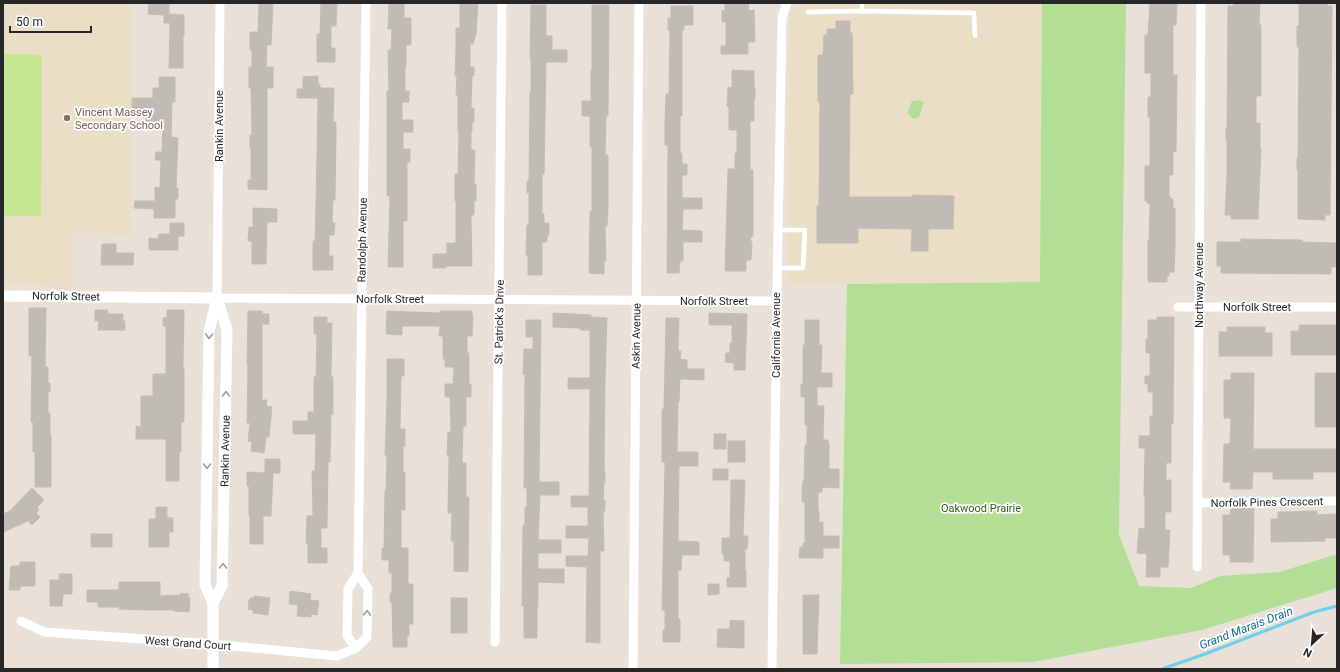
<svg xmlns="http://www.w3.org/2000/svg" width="1340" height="672" viewBox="0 0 1340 672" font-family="Roboto,sans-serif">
<rect width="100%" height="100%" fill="#e9e1d8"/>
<g fill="#ebdec7">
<path d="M3,3H132L131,235L72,232V290L29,284H3Z"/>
<path d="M798,3H1042L1040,282L787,284L788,274L789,18L794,7Z"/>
</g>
<g fill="#b2df95">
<path d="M1042,3H1126L1119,535L1139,586L1191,588L1220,576L1280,572L1337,554V588L1202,630L1033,662L840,664L847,284L1040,282Z"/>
<path d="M920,100L924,102L919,117L914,119L907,113L912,101Z"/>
</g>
<path fill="#c6e691" d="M3,54L42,55L41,216H3Z"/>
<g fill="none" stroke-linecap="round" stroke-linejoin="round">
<g stroke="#6dcfea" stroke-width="3">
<path d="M3,669H5"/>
<path d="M1162,669L1205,654L1314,612L1337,606"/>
</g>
</g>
<g fill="#c1bbb5" stroke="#c4bdb2">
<path d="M149,3H169V14L184,15V36H183V68H169L170,23H164V15L148,14Z"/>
<path d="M259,3H273L271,45H267L266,67H273V88H267V190L248,189V180H251V148H250V135H252L251,88H249V67H252V50H250V32H258Z"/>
<path d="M321,3H337L336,26H331V48H335V62H317V34H320Z"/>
<path d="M389,3H404V18H411V45H406V67H405V91H409V102H402V120H413V132H403V149H410V162H407V221H403V267H388L390,196H387V91H389L388,50H391L392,29H388Z"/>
<path d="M460,3H478L476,34L473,44H470V67H474V76H472L471,108H474V122L472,121V131H471V150H475L474,184H476V201H474V215H471L472,266H446V268H433V254H447V243H456V201H455V174H458L459,131H458V95H456L457,76H455L456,49V28H460Z"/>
<path d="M725,3H749L748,11L754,10L755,42H748V54H721V46H726V22H722V10L725,11Z"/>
<path d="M1150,3H1177L1176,25H1173V75H1177L1176,152L1173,151V175H1169V196L1173,200V208H1175V249L1174,272H1169V276H1167V282H1148V240H1149L1150,206L1149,203H1147V201H1145V166H1150V117H1148V97H1151V73H1145V35H1148Z"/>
<path d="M1234,3H1260L1259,25H1261V96H1256V123H1260V148H1261L1258,219H1231V215H1225L1227,178V141H1226V128H1227L1228,6H1233Z"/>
<path d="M1299,3H1327V6H1332L1330,215H1325V220L1298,219V170H1297V158H1298L1299,47H1297V26H1299Z"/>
<path d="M531,5H546V36H552V50H567V62H546L544,174H542V214H544V223H549V235H547V242H542V275H528V255H526L527,225H529V193H527V181H529L530,92H531V57H530Z"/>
<path d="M592,5H609L608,116H606L605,155H608V208L607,226H605L606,261H604V274L589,273L590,211L592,212V147H590V116H582V101H591V70H592Z"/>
<path d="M671,6H693V25H684V30H682V116H680V153H682V164H687V175H682V198H702V209H683L682,230L702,231V242H683V261H680L679,273H667L668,145H665V123L666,94H669L670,30H668V18H671Z"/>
<path d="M836,21H850V33H852L853,94H850L849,197H912V195L954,196L953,229H928V251H911L912,229L858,228V243H817V206H819L820,102H818V55H823L824,35H827V29H836Z"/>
<path d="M732,70L754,71V88H755V99H754V121H750V170H753V236L750,238L752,244L751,260H746V271H725L728,169H735V153H737V130H729V107L727,106L728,87L732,88Z"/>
<path d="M318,76V84H320V88H334L333,122H336V133L335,200H333L332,223H335L334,235H329V256H333V270H313V241H315L316,206L318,98H297V89H303V77Z"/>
<path d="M159,77H175V102H172L171,137L178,138L176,188H178V199H175V218H154V209L134,208L135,201H155V187L160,188L161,160H155L156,152H162L163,127H146V111H132V98H153V88H159Z"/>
<path d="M253,208L277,209V222H267L266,264H252V241H248L249,227H253Z"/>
<path d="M170,223H184V236H178V250H149V238L158,239L159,234H170Z"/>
<path d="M1241,239L1302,240V242L1336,243V267H1331V274L1221,273V266H1217V242H1241Z"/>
<path d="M102,244H116V253H134L133,265H101Z"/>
<path d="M29,308H46L45,367H48V383H50V392H48V413H50V435H51V487H35V452H33V422H31L32,356H29Z"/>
<path d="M95,310H108V314H123V321H125V330H98L99,321H95Z"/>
<path d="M167,310H184L183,369H184V422H181V452H179V481H166V439H136V426L141,427V396H153V374H166V326H163V318L167,317Z"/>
<path d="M248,311H262V314H269V324H262V400H267L266,406L272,407L269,437H266L264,453L251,451L252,442L248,441L250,423H247L248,364H247Z"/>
<path d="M387,311L440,313V311H472V316H473L472,336H467V353H469V384H471V397H466V426H463L462,463H466V497H469L468,572L454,571V541H451L452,513H448L449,455H447L448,432H451L450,397H445V384H453L454,367H445V359H443V336H439L440,326H402V335L386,334Z"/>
<path d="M553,313L591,315V317L607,318L605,381L604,471H605V482H604L603,500H605V511H603L604,551H600V643L586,642L587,567L566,566V556H588L589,538H566V526H588V507H571V496H589L590,389H568V378H590V330H580V328L553,327Z"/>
<path d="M709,313L747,314L745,370H734V363L725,362L726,353H730V343H732V325H709Z"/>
<path d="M314,317H327V323H332L331,377H333V414H331L330,462H328L327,528H321V548H327V563H308V543H306L307,516H313L312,471H315L316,434H293V421H308V412H314V377H316L317,334H314Z"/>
<path d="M1157,317H1174L1173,424H1171V463H1166V480H1171V512H1165V530H1170L1168,567H1160V577H1146L1147,554L1137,553L1139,528L1145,529V497H1144L1145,448H1139V436H1150V416H1153V392H1148V384H1145V376H1150V353H1146V339H1148V320H1157Z"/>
<path d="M666,318H679L678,351H681L680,359L687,360V369H704V380L680,379L679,402H678L677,452H698V466H679L678,541L699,542V555H682L681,570H678V619H680V642H663V630H665V610H662L665,462H662V409H664Z"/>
<path d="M526,320H541L539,482H559V495H540L538,540H561V553H538V569H564V583L538,582V607H537V638H524V606H522L523,525H525V507H527V488H524L525,374H523L524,349H533V337H526Z"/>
<path d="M805,320H819V345H822L821,373H832V387H817V406H824L823,440H828V443H829V469H839V488L822,487V492H818V511H819V522H823V536H839V548H823V558H799L800,547H803V543H805V502H802V493L803,481H804L805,445H807V425H805V397H801V384H803V345H805Z"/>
<path d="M1299,325H1337V355H1291V331H1299Z"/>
<path d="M1227,327H1265V333H1272V356H1219V332H1227Z"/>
<path d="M387,359H404V376H401L400,429H405V446H403V472H405V510H401V548H408V584H413V624H409V636H407V647H393L392,602H390V593H392V573H389V560H382V548H384L385,490H386L387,455H385L387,399Z"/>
<path d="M1231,373H1254L1253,449H1337V472H1313V479H1273V472H1253L1252,489H1230L1231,482H1223L1224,444H1230L1231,418H1224V380H1231Z"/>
<rect x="1315" y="373" width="22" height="54"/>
<rect x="714" y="434" width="12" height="15"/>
<rect x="728" y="441" width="17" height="21"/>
<path d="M265,459H280V473H273L271,516H263V544H250V516H249V486H247V472L265,473Z"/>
<rect x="713" y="469" width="15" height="11"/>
<path d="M731,480H745L743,536H748L747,549L745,548V570H746V587H727V578L730,577V561H724V554H722V538H730Z"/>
<path d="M32,488L44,500L37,507L39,510L36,513L40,517L32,525L28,521L3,532V514L10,511Z"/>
<path d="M156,507H167V518H173V532H169V547H149V519H156Z"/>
<path d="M1254,508L1253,562H1230V555H1223V515H1230L1231,509Z"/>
<path d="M1317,511V515L1337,514V538H1325V541L1271,542V519H1278V512Z"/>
<rect x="91" y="534" width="21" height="13"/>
<path d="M20,562H35V586H20V590H9L11,566H20Z"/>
<path d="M59,574H72V594H63L62,606H50V580H59Z"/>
<path d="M119,582H160V596L180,595L181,593L189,594L188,598H190L189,612L174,611V610H144L119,609V607H98V602H87V590H119Z"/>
<path d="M708,584H719V594L708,595Z"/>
<path d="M290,591L311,594L310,600L319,601L317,615L311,614V617L306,616L305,617L297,616L298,605L289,604Z"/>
<path d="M803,595H819L817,654H803Z"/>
<path d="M254,596L270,598L268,615L253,613V610L248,609L249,600H250V598H254Z"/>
<rect x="451" y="598" width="16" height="35"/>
<path d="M730,620L744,621V648L717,647L718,629H730Z"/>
</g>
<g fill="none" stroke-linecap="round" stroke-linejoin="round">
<g stroke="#fff" stroke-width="4.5">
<path d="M862,3V11"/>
<path d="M808,12L862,11L974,13L975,36"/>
<path d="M777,268H803L805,230H778"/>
</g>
<g stroke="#fff" stroke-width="9">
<path d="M220,3L217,298L777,301"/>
<path d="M1178,307H1337"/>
<path d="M1198,503L1337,501"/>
<path d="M1197,567L1201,3"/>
<path d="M21,621L44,632L213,644L337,656L356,648L367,637L368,589L358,573"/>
<path d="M495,642L502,3"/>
<path d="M356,648L347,636L348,589L358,573L366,3"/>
<path d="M633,669L639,3"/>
<path d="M772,669L777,290L782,19L786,5L787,3"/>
</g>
<g stroke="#fff" stroke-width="11">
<path d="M3,296L217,298"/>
<path d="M213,603L222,586L227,330L217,298"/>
<path d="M213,669V603L205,585L209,331L217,298"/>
</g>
</g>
<defs><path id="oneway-chevron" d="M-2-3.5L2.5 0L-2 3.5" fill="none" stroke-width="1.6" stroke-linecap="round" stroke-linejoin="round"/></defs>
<g stroke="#9e9e9e">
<use href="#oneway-chevron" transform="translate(209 336) rotate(93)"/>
<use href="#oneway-chevron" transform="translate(226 394) rotate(-89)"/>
<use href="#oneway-chevron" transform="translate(207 466) rotate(91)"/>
<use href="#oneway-chevron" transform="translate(223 566) rotate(-89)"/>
<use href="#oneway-chevron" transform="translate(367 613) rotate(-89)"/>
</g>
<circle fill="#8d6e63" stroke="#fff" stroke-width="1.5" cx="67" cy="118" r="4"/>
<g text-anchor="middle" stroke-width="3.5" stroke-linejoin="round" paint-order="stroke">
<g font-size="11" fill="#785e54" stroke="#fff" text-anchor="start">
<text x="75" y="116">Vincent Massey<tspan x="75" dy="13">Secondary School</tspan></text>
</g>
<g font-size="11" fill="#272727" stroke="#fff">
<text transform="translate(219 126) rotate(-90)" y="4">Rankin Avenue</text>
<text transform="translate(362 240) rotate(-89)" y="4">Randolph Avenue</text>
<text transform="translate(1199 285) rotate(-90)" y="4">Northway Avenue</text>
<text transform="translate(66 296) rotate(1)" y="4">Norfolk Street</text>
<text x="390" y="303">Norfolk Street</text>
<text x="714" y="305">Norfolk Street</text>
<text x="1257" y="311">Norfolk Street</text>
<text transform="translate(499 322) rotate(-89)" y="4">St. Patrick's Drive</text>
<text transform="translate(776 335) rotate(-90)" y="4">California Avenue</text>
<text transform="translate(636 336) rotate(-89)" y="4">Askin Avenue</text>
<text transform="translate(225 451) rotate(-89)" y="4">Rankin Avenue</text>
<text transform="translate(1267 502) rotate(-1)" y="4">Norfolk Pines Crescent</text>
<text transform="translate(188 643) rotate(4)" y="4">West Grand Court</text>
</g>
<g font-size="11" fill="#2d601b" stroke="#fff">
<text x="981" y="512">Oakwood Prairie</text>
</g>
<g font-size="12" font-style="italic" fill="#116b90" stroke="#fff">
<text transform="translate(1246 628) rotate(-21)" y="4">Grand Marais Drain</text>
</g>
</g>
<rect width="1340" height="672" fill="none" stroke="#272727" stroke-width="8"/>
<g transform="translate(1312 644) rotate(206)" stroke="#ffffff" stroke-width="3" paint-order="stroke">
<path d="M0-3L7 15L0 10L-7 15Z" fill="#272727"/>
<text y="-6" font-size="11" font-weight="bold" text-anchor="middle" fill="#272727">N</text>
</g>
<path d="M10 26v6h81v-6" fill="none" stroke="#272727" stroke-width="2"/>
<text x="16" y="26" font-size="12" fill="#272727" stroke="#ffffff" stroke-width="3" paint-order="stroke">50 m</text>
</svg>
